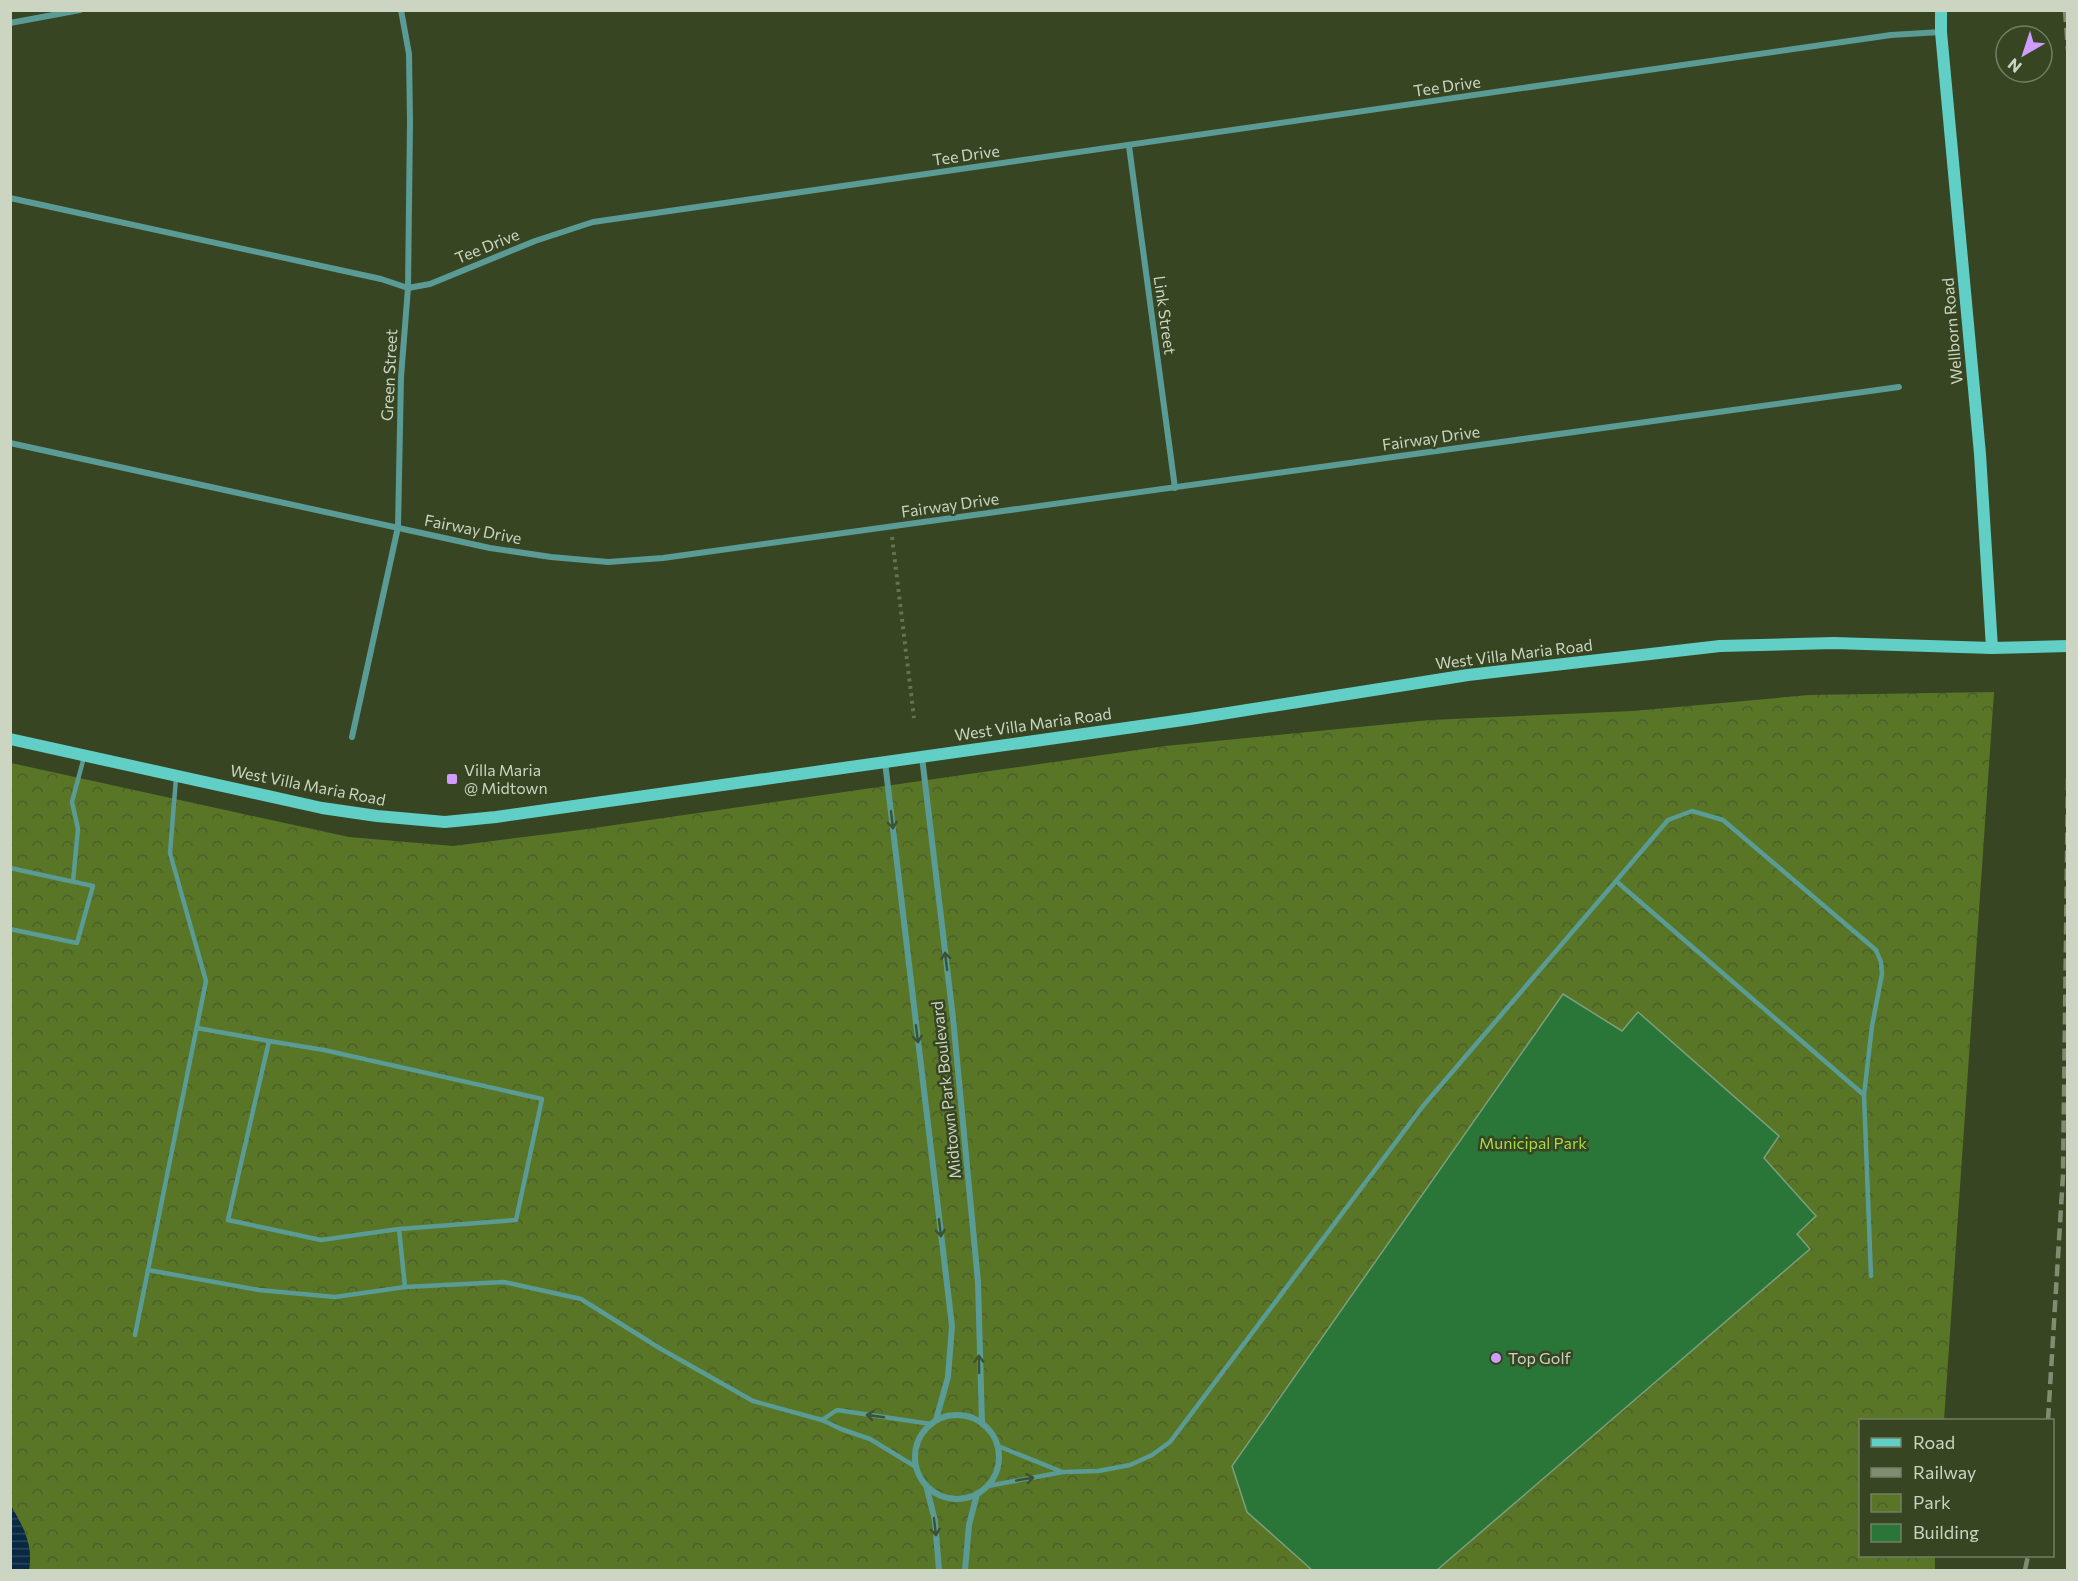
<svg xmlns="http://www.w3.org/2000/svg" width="2078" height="1581" viewBox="0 0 2078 1581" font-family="Commissioner,sans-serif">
<defs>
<pattern id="park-crowns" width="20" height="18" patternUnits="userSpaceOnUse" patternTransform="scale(1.5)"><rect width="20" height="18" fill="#587625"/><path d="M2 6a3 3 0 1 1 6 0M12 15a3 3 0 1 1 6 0" fill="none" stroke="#4c5e2e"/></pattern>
<pattern id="water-rules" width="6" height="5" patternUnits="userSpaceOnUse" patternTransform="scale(1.5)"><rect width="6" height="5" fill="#092842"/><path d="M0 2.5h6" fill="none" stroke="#2c465c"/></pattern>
</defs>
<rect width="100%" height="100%" fill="#374523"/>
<path fill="url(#park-crowns)" d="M1994,692L1944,1420H1860V1556H1935V1570H29C33,1545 24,1528 11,1506V763L349,837L453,846L580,830L1165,746L1430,720L1633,711L1809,695Z"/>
<path fill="url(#water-rules)" d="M11,1506C24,1528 33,1545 29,1570H11Z"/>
<path fill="#2a7639" stroke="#7e9e81" stroke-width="1.5" d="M1563,994L1622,1031L1638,1012L1779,1136L1764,1158L1816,1216L1797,1234L1810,1249L1437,1570H1312L1247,1512L1232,1466Z"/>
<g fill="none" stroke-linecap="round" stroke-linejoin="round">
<path stroke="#657254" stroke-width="4" stroke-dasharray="3 4.5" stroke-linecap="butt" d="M892,537L914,718"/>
<g stroke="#5b9b95" stroke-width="4.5">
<path d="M10,868L93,886L77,943L10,929"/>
<path d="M73,881L78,829L72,802L84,757"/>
<path d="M197,1028L269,1041"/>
<path d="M1864,1095L1871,1276"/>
<path d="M399,1229L516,1220L542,1099L324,1050L269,1041L228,1220L321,1240L399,1229L405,1287"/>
<path d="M148,1270L259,1290L335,1297L405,1287L504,1282L581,1299L661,1349L753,1401L822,1420L841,1429L870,1439L916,1467"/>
<path d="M135,1335L206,981L170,853L176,778"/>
<path d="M822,1420L837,1410L931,1424"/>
<path d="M998,1446L1060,1471"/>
<path d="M988,1486L1063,1472L1098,1471L1130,1465L1152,1455L1170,1442L1423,1106L1616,881L1864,1095L1872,1026L1882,974L1881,962L1876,950L1723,820L1692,811L1668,820L1616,881"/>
</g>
<g stroke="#5b9b95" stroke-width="6">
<path d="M10,23L80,10"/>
<path d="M1129,146L1175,488"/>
<path d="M10,198L381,279L408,288L430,284L535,241L593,222L1891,35L1941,32"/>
<path d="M10,443L490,548L551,557L608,562L663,558L1899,387"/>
<path d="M352,737L398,527L401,377L408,288L410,122L409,54L401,10"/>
<path d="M922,757L953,1018L978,1282L982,1423"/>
<path d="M885,762L952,1326L948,1377L936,1420"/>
<circle cx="957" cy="1457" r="42"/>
<path d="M926,1485L935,1521L939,1570"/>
<path d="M965,1570L969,1525L977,1494"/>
</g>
<g stroke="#61cfc5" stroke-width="12">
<path d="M1941,10V32L1980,454L1992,648"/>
<path d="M10,739L322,808L377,816L445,822L496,817L1190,719L1468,675L1720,646L1834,643L1992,648L2068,646"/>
</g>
<g stroke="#818c72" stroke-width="4.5" stroke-dasharray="12 6" stroke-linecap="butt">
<path d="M2065,10L2068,50"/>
<path d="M2048,1420L2063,1175L2068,778"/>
<path d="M2025,1570L2028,1556"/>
</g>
</g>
<defs><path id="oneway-shaft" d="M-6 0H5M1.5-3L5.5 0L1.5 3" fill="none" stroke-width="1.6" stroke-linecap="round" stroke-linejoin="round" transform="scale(1.5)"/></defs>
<g stroke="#3c5234">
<use href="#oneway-shaft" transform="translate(892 820) rotate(83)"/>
<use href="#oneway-shaft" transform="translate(946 961) rotate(-97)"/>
<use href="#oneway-shaft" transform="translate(917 1034) rotate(83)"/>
<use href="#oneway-shaft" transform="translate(940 1228) rotate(83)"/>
<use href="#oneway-shaft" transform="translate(979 1364) rotate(-91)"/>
<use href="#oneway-shaft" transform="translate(875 1416) rotate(-172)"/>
<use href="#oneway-shaft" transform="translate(1025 1479) rotate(-10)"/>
<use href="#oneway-shaft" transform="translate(935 1527) rotate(83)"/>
</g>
<g fill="#d09dff" stroke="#374523" stroke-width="2">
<rect x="446" y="773" width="12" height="12" rx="3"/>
<circle cx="1496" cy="1358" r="6"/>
</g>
<g text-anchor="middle" stroke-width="5" stroke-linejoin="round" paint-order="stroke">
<g font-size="16" fill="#ccd5c2" stroke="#374523">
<text transform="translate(1447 86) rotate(-8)" y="6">Tee Drive</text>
<text transform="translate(966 155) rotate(-8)" y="6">Tee Drive</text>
<text transform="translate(487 246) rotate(-22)" y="6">Tee Drive</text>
<text transform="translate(1165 315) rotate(82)" y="6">Link Street</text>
<text transform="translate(1952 331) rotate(-95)" y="6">Wellborn Road</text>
<text transform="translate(389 375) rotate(-87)" y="6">Green Street</text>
<text transform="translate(1431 438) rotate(-8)" y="6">Fairway Drive</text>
<text transform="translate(950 505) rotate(-8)" y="6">Fairway Drive</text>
<text transform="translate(473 529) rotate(11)" y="6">Fairway Drive</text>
<text transform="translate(1514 654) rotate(-7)" y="6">West Villa Maria Road</text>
<text transform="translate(1033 724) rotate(-8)" y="6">West Villa Maria Road</text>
<text transform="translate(308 785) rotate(11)" y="6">West Villa Maria Road</text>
<text transform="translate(946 1090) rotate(-96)" y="6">Midtown Park Boulevard</text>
</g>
<g font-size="16" fill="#ccd5c2" stroke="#374523" text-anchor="start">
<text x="464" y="776">Villa Maria<tspan x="464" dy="18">@ Midtown</tspan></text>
<text x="1508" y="1364">Top Golf</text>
</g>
<g font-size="16" fill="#a5da4a" stroke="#374523">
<text x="1533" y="1149">Municipal Park</text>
</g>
</g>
<rect width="2078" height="1581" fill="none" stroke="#ccd5c2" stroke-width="24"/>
<rect x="1859" y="1419" width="195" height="138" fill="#374523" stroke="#737f63" stroke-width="1.5"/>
<rect x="1871" y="1438" width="30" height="9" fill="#61cfc5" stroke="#737f63" stroke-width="1.5"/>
<text x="1913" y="1449" font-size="18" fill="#ccd5c2">Road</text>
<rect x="1871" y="1468" width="30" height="9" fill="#818c72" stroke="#737f63" stroke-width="1.5"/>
<text x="1913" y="1479" font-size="18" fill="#ccd5c2">Railway</text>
<rect x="1871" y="1494" width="30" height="18" fill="url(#park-crowns)" stroke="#737f63" stroke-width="1.5"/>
<text x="1913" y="1509" font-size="18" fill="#ccd5c2">Park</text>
<rect x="1871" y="1524" width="30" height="18" fill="#2a7639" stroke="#737f63" stroke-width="1.5"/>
<text x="1913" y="1539" font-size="18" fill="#ccd5c2">Building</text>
<g transform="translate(2024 54) rotate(219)"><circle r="28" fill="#374523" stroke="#737f63" stroke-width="1.5"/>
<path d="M0-4.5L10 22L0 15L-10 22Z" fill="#d09dff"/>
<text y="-9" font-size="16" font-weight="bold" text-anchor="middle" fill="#ccd5c2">N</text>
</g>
</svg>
